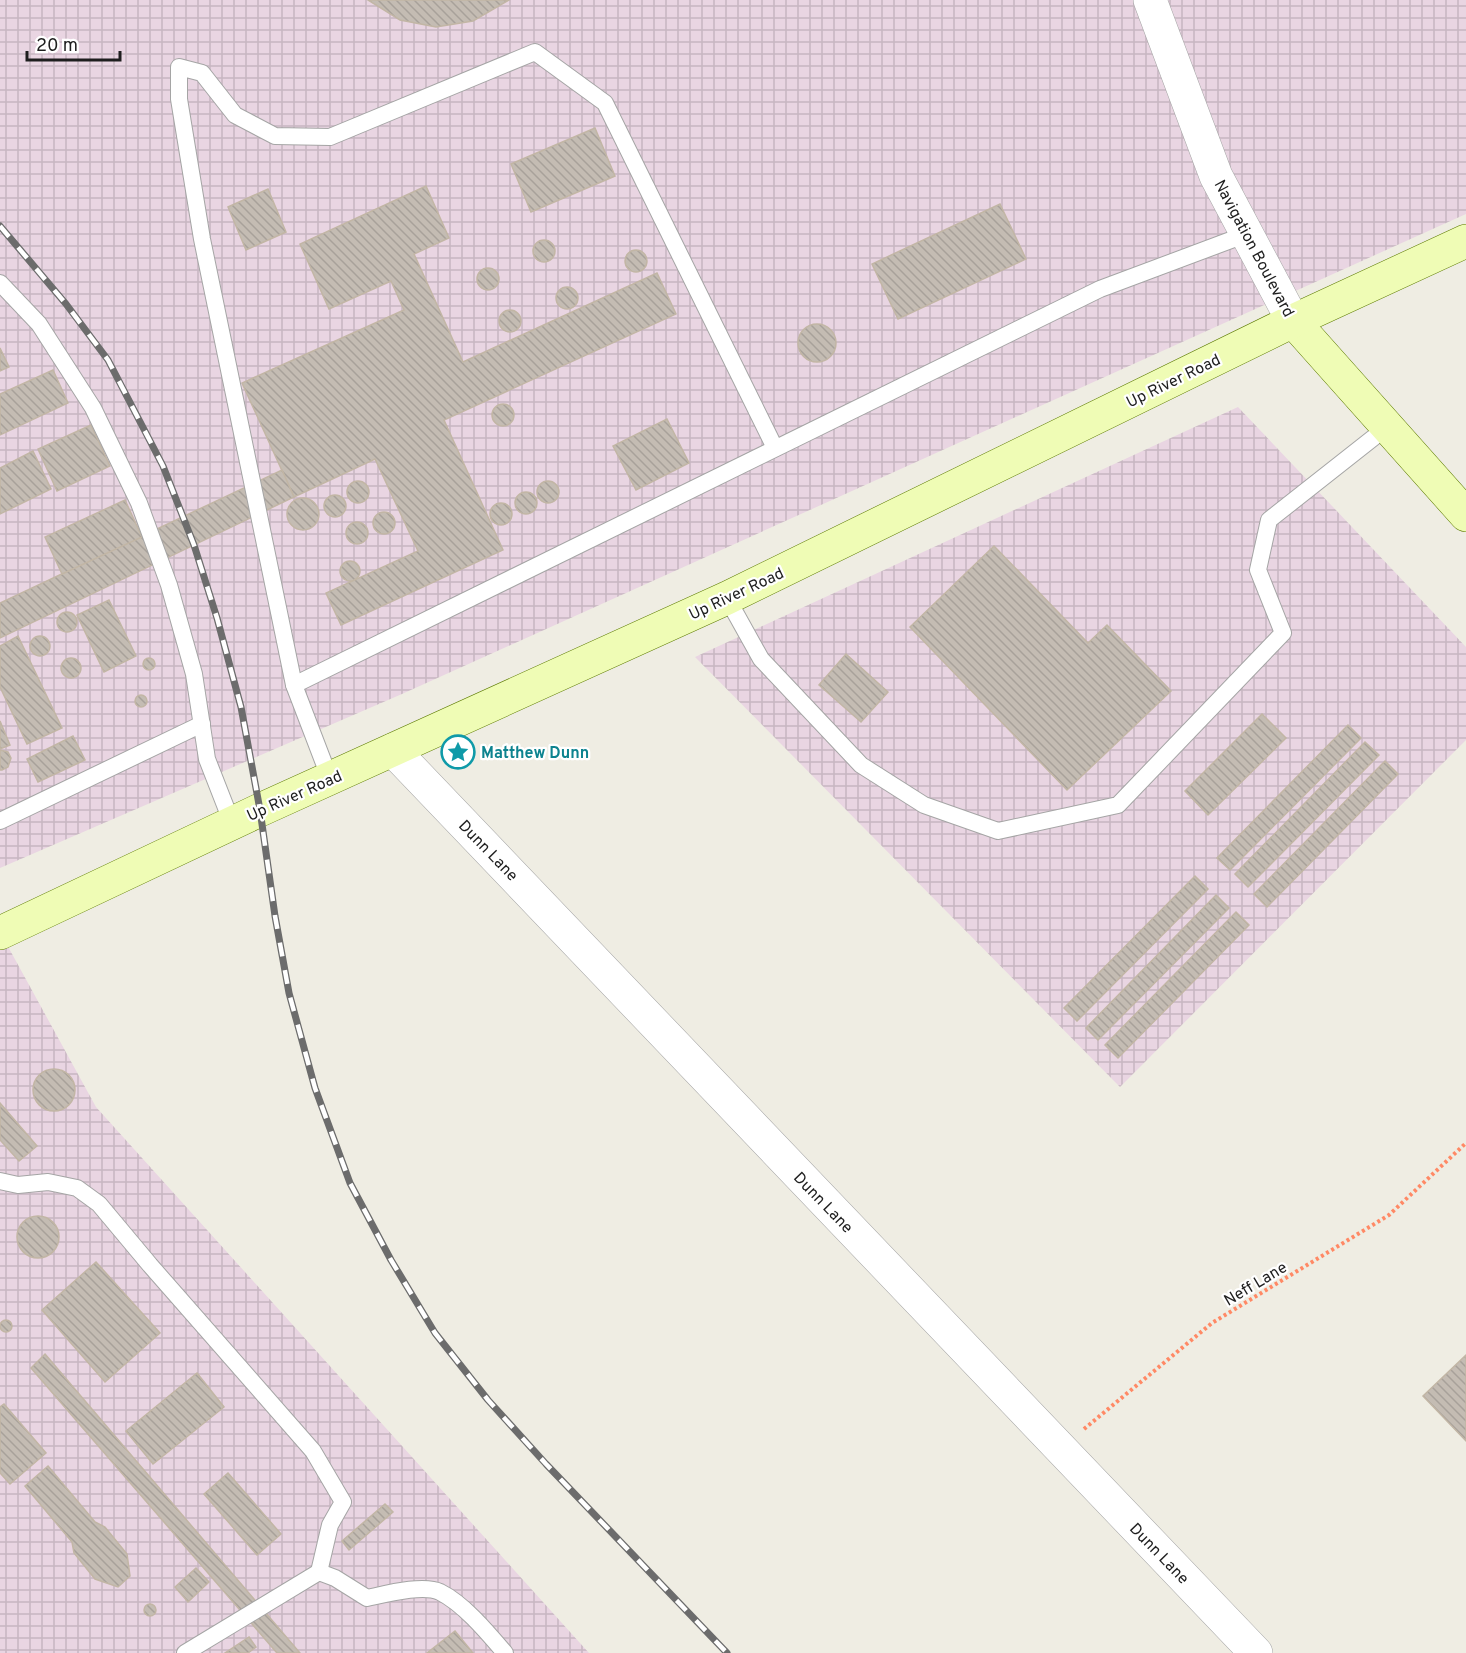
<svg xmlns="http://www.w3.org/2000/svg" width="1466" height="1653" viewBox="0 0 1466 1653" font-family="Overpass,sans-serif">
<defs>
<pattern id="industrial-grid" width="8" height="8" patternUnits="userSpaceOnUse" patternTransform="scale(1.5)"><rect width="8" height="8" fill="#e9d5e2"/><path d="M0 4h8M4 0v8" fill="none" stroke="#c7b6c1"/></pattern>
<pattern id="building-back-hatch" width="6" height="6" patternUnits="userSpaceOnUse" patternTransform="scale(1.5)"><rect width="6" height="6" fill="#c4bcb3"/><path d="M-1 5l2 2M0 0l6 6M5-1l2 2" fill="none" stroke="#a8a19a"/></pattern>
</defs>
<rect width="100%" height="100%" fill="#efede3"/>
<g fill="url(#industrial-grid)">
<path d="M0,0H1466V214L402,694L0,868Z"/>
<path d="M1238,407L1466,647V740L1120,1087L695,657Z"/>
<path d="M0,932L96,1107L589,1653H0Z"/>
</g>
<g fill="url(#building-back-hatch)" stroke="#c2b6a5" stroke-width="1.5">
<path d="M368,0H509L473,21L436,27L400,20Z"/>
<path d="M595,128L615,176L531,212L511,164Z"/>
<path d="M426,186L449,238L414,254L463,362L657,273L676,314L444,420L503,550L341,625L326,593L418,551L375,459L294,497L242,383L404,310L391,281L329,309L300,244Z"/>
<path d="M268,189L286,232L246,250L228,207Z"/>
<path d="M1000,204L1026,259L898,319L872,264Z"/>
<circle cx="544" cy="251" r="11"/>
<circle cx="636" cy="261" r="11"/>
<circle cx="488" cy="279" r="11"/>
<circle cx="567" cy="298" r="11"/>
<circle cx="510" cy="321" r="11"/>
<circle cx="817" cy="343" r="19"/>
<path d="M0,348L9,367L0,371Z"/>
<path d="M53,370L68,403L0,435V394Z"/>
<circle cx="503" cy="415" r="11"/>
<path d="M667,419L689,463L636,490L613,446Z"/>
<path d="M91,425L110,466L57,491L38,449Z"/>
<path d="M33,451L51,489L0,514V468Z"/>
<path d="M282,470L294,497L0,638V603Z"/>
<circle cx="548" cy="492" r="11"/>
<circle cx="358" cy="492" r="11"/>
<circle cx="526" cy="503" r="11"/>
<circle cx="335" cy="506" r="11"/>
<circle cx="303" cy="514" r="16"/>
<path d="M125,500L142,537L62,574L45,537Z"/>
<circle cx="501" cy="514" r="11"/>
<circle cx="384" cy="523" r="11"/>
<circle cx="357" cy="533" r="11"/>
<path d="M994,546L1088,643L1107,625L1171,691L1067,790L910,627Z"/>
<circle cx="350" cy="571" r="10"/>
<path d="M109,600L136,656L104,672L77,615Z"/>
<circle cx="67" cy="622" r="10"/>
<path d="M18,636L62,728L27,744L0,687V646Z"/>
<circle cx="40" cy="646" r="10"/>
<path d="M846,654L888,692L861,722L819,685Z"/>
<circle cx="149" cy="664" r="6"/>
<circle cx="71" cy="668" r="10"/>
<circle cx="141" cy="701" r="6"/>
<path d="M1262,714L1286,738L1208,815L1185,791Z"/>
<path d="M0,721L10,745L0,749Z"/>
<path d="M1348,725L1361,738L1230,870L1217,858Z"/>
<path d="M73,736L85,760L38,782L27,759Z"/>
<path d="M1365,742L1379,755L1248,887L1235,874Z"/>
<path d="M0,750L8,752L11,758L8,767L2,770H0Z"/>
<path d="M1385,761L1398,774L1267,907L1254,894Z"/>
<path d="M1195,876L1208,889L1077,1021L1064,1008Z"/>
<path d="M1216,895L1229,908L1098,1040L1086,1028Z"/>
<path d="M1236,912L1249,925L1118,1058L1105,1045Z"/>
<circle cx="54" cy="1090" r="21"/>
<path d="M0,1103L37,1146L19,1161L0,1140Z"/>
<circle cx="38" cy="1237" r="21"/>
<path d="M96,1262L160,1333L105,1382L42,1310Z"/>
<circle cx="6" cy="1326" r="6"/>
<path d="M45,1354L300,1653H277L31,1368Z"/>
<path d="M1466,1355V1441L1423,1396Z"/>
<path d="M197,1373L224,1407L153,1464L126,1431Z"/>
<path d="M4,1404L46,1453L10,1484L0,1473V1407Z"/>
<path d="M48,1466L95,1522L105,1527L127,1554L130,1576L118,1587L95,1579L74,1553L72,1542L25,1486Z"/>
<path d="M228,1473L281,1534L257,1555L204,1494Z"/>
<path d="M385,1504L393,1512L349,1550L342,1541Z"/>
<path d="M196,1568L209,1582L188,1602L175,1587Z"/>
<circle cx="150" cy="1610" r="6"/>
<path d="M455,1631L473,1653H427Z"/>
<path d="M249,1637L256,1647L248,1653H225Z"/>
</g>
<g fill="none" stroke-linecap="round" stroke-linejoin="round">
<defs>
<g id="lane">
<path d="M0,283L39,324L93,408L139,503L169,585L194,674L207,759L232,823"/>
<path d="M727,598L761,659L861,765L924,805L998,831L1118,805L1283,633L1258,570L1269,520L1387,427"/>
<path d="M294,685L202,239L179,99V67L202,73L235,115L275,136L330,137L535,52L605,103L775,448"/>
<path d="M330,779L294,685L1100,289L1247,234"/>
<path d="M0,821L202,724"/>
<path d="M0,1181L18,1185L48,1182L77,1188L99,1204L150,1265L313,1451L343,1502L330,1525L319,1572"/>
<path d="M185,1653L319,1572L335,1578L367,1598C386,1594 423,1584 440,1592C464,1604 488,1633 505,1653"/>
</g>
<g id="street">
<path d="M1150,0L1216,176L1293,321"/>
<path d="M393,750L1256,1653"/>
</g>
<g id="secondary">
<path d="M1293,321L1466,515"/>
<path d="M0,933L260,810L727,598L1293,321L1466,241"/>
</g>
</defs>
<use href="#lane" stroke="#a5a5a5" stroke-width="18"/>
<use href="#street" stroke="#a5a5a5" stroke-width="34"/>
<use href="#secondary" stroke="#5c7a00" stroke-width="34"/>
<path stroke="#ff8965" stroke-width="4" stroke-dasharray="3 3" stroke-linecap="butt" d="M1084,1429L1212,1323L1389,1215L1466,1143"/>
<use href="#lane" stroke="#fff" stroke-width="16"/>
<use href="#street" stroke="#fff" stroke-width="33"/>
<use href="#secondary" stroke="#effcb5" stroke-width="33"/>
<defs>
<path id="rail" d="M0,226L66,304L108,360L163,466L194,545L217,618L241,707L260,810L275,916L289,993L315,1088L350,1183L391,1260L435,1333L488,1400L546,1464L727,1653"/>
</defs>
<use href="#rail" stroke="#6c6c6c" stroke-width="7"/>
<use href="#rail" stroke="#fff" stroke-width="4.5" stroke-dasharray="14" stroke-linecap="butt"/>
</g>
<defs>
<symbol id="sight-ring" viewBox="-11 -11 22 22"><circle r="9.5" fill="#fff" stroke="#0f9aa8" stroke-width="1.5"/><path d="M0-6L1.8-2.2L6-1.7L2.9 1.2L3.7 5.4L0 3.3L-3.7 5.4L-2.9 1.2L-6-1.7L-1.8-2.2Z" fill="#0f9aa8"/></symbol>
</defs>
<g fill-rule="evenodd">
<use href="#sight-ring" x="439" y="733" width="38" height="38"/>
</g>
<g text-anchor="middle" stroke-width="4.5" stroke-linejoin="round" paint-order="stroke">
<g font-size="16" fill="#1e1e1e" stroke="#fff">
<text transform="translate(1255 248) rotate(62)" y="6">Navigation Boulevard</text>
<text transform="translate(1173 380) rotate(-26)" y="6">Up River Road</text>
<text transform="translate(736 593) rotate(-25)" y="6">Up River Road</text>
<text transform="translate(294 795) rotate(-24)" y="6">Up River Road</text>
<text transform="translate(489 850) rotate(46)" y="6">Dunn Lane</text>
<text transform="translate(824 1202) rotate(46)" y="6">Dunn Lane</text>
<text transform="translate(1255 1283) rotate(-31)" y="6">Neff Lane</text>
<text transform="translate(1160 1553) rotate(46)" y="6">Dunn Lane</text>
</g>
<g font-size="16" font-weight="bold" fill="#0d838f" stroke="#fff" text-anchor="start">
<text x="481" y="758">Matthew Dunn</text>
</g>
</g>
<path d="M27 51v9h93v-9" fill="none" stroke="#1e1e1e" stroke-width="3"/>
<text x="36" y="51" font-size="18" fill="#1e1e1e" stroke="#ffffff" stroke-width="4.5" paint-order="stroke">20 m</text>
</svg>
